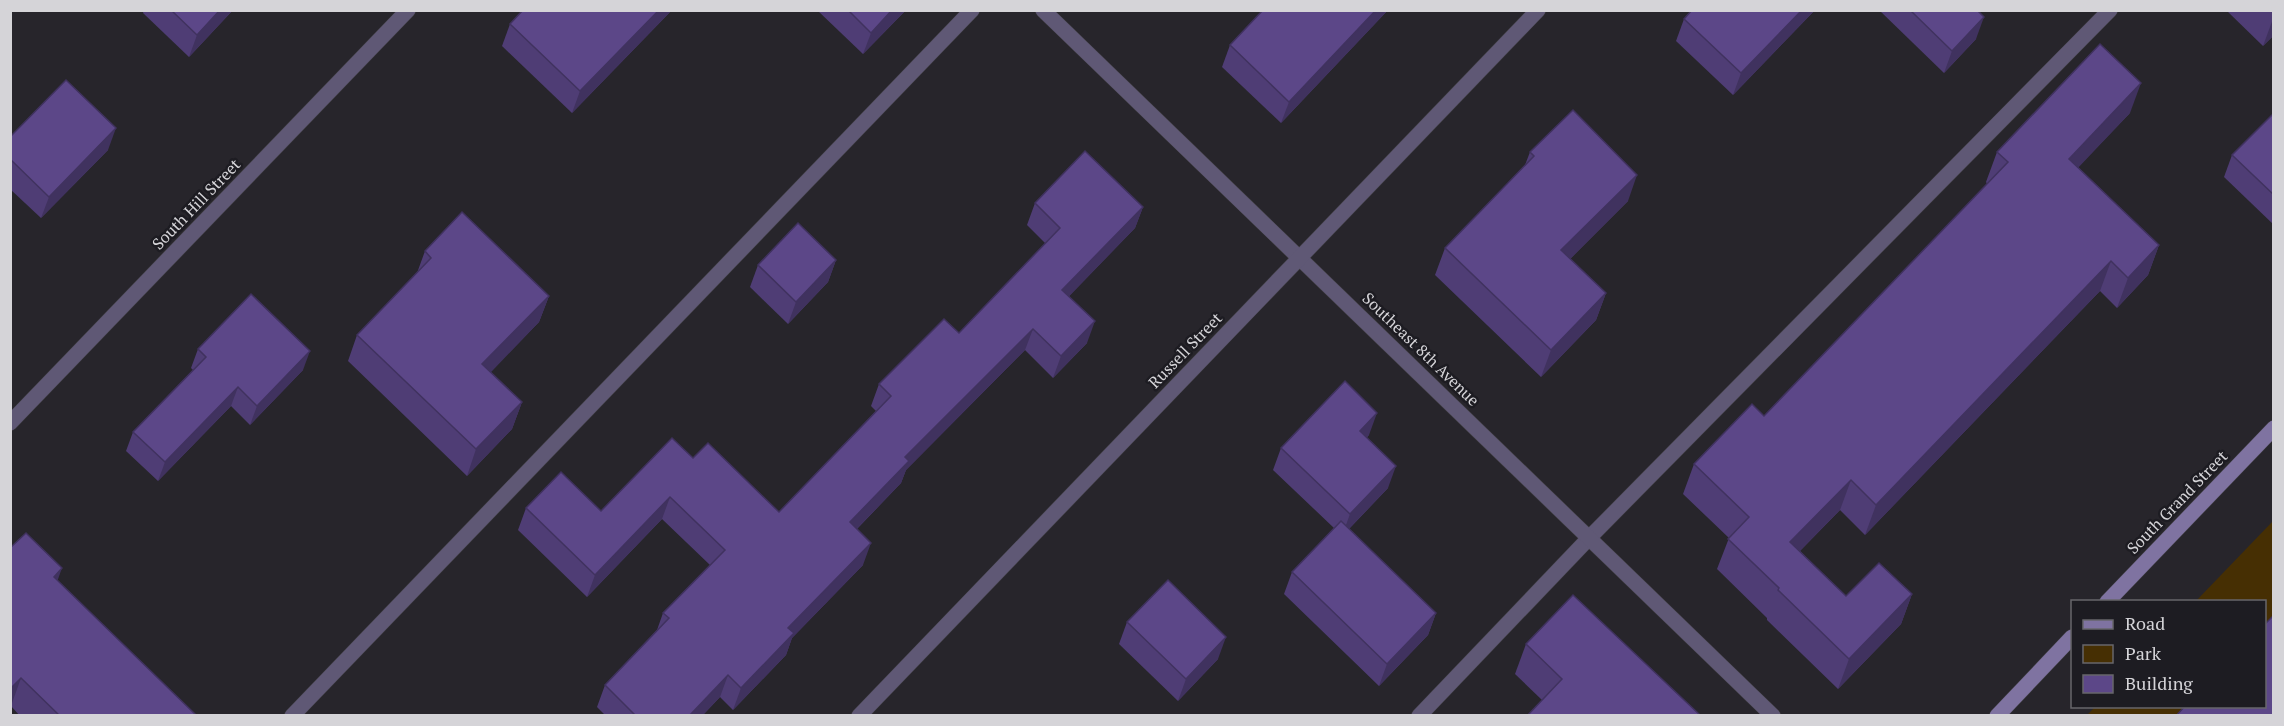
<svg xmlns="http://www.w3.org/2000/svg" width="2284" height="726" viewBox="0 0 2284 726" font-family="'PT Serif',serif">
<rect width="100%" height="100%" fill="#27252b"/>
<path fill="#462f03" d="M2273,521V715L2086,716L2095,707L2264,706V602L2196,601Z"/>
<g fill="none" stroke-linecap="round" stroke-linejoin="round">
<defs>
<g id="lane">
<path d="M292,716L972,10"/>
<path d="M1419,716L1590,537L2110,10"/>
</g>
<g id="street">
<path d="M1043,10L1773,716"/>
<path d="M10,423L408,10"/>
<path d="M859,716L1538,10"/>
</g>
<g id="secondary">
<path d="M2107,602L2274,428"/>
<path d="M1997,716L2072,637"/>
</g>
</defs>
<use href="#lane" stroke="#434147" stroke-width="16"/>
<use href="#street" stroke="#434147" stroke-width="16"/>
<use href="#secondary" stroke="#434147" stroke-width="16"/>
<use href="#lane" stroke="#5f5875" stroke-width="15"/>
<use href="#street" stroke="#5f5875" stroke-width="15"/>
<use href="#secondary" stroke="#7f73a1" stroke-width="15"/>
</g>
<g fill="#4f3d75">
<path d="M144,10H233L189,57L143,13Z"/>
<path d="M672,10L572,113L502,46L510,24Z"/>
<path d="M817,10H906L863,54Z"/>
<path d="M1263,10H1388L1281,123L1222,67L1230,45Z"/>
<path d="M1692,10H1815L1733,95L1676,41L1684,19Z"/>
<path d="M1879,10H1977L1976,39L1944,73Z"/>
<path d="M2226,10H2274V35L2263,46Z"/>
<path d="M2130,113L2078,167L2159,245L2148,275L2117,308L2100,291L1865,535L1840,510L1800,551L1846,596L1912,594L1901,624L1838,689L1767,620V618L1717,569L1729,538L1683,494L1694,464L1764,416L1987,184L1986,182L1997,152Z"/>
<path d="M2274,113V225L2224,177L2232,155Z"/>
<path d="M10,137L108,150L41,218L10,189Z"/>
<path d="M1530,152L1628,201L1570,259L1606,293L1596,320L1541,377L1435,275L1445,248L1525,165Z"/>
<path d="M1035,203L1143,207L1135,228L1069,296L1087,343L1053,378L1025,350L906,470L901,483L857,529L863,565L792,638L786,655L733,710L720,697L702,716H606L597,707L605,685L657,630L663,613L710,565L662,519L587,597L518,530L526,508L601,511L693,458L779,512L876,411L871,406L879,384L959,333L1046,244L1027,225Z"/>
<path d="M425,251L549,296L539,322L490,372L522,402L512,429L467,476L348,361L357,335L417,273Z"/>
<path d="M836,260L828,282L788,324L750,287L758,265Z"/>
<path d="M198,349L303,370L250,425L231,406L158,481L126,451L133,432L193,370L191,368Z"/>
<path d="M1369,435L1366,438L1388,488L1349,529L1436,613L1428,635L1379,686L1284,594L1292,572L1334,528L1273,470L1281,448Z"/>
<path d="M10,548L58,581L197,716H20L11,706Z"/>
<path d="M1127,622L1218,659L1178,701L1119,644Z"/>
<path d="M1526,644L1701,716L1542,700L1515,674Z"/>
</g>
<g fill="#40325f">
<path d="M220,10H233L189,57L197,35Z"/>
<path d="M659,10H672L572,113L580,91Z"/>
<path d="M892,10H906L863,54L871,33Z"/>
<path d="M1376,10H1388L1281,123L1289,102Z"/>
<path d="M1802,10H1815L1733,95L1741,73Z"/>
<path d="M2274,16V35L2263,46Z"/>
<path d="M1984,17L1976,39L1944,73L1952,51Z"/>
<path d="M2141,83L2130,113L2058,189L2069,159Z"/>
<path d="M116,128L108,150L41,218L49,197Z"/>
<path d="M1637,175L1628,201L1552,277L1561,250Z"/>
<path d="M1143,207L1135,228L1054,312L1062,290Z"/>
<path d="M2159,245L2148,275L2117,308L2128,278Z"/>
<path d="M836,260L828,282L788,324L796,302Z"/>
<path d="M2111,261L2100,291L1865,535L1876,505Z"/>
<path d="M1606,293L1596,320L1541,377L1551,350Z"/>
<path d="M549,296L539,322L473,391L482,364Z"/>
<path d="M1095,321L1087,343L1053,378L1061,356Z"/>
<path d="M1033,329L1025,350L906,470L901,483L842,544L850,522L905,457Z"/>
<path d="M310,351L303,370L250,425L257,406Z"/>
<path d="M238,387L231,406L158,481L165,462Z"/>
<path d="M522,402L512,429L467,476L476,449Z"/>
<path d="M1377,413L1369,435L1352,453L1360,431Z"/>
<path d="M1396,466L1388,488L1342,536L1350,514Z"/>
<path d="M1851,480L1840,510L1779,572L1790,542Z"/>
<path d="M670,497L662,519L587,597L595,575Z"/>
<path d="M871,543L863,565L792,638L786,655L733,710L741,688L788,628Z"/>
<path d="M62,568L52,596L54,577Z"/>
<path d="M1912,594L1901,624L1838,689L1849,659Z"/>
<path d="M1436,613L1428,635L1379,686L1387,664Z"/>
<path d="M1226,637L1218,659L1178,701L1186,679Z"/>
<path d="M728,675L720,697L702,716H689Z"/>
<path d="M21,678L11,706L10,689Z"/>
</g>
<g fill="#5c4788" stroke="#40325f" stroke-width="1.5">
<path d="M171,10H220L197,35Z"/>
<path d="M523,10H659L580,91L510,24Z"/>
<path d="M848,10H892L871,33Z"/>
<path d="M1263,10H1376L1289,102L1230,45Z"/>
<path d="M1692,10H1802L1741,73L1684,19Z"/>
<path d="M1910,10H1977L1984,17L1952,51Z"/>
<path d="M2100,44L2141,83L2069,159L2159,245L2128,278L2111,261L1876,505L1851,480L1790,542L1846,596L1879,563L1912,594L1849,659L1778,590L1779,588L1728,539L1749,517L1694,464L1752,404L1764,416L2008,162L1997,152Z"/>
<path d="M66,80L116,128L49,197L10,159V137Z"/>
<path d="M1573,110L1637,175L1561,250L1606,293L1551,350L1445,248L1534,156L1530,152Z"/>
<path d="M2274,113V195L2232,155Z"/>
<path d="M1085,151L1143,207L1062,290L1095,321L1061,356L1033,329L905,457L909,461L850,522L871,543L788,628L794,633L741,688L728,675L689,716H636L605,685L669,618L663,613L725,550L670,497L595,575L526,508L561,472L601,511L672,438L693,458L708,443L779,512L891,396L879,384L944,319L959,333L1060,228L1035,203Z"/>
<path d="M462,212L549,296L482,364L522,402L476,449L357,335L431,258L425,251Z"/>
<path d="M798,223L836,260L796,302L758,265Z"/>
<path d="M251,294L310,351L257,406L238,387L165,462L133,432L206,357L198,349Z"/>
<path d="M1345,381L1377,413L1360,431L1396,466L1350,514L1281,448Z"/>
<path d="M1341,521L1436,613L1387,664L1292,572Z"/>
<path d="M26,533L62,568L54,577L197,716H60L21,678L10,689V548Z"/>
<path d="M1168,580L1226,637L1186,679L1127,622Z"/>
<path d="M1573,595L1701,716H1527L1562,679L1526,644Z"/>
<path d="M2274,615V716H2176L2185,706H2265V624Z"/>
</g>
<g text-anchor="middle" stroke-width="5" stroke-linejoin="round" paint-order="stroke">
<g font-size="16" fill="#d5d4d8" stroke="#1d1c22">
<text transform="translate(196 204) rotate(-46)" y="6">South Hill Street</text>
<text transform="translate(1421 349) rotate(44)" y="6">Southeast 8th Avenue</text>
<text transform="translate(1185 350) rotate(-46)" y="6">Russell Street</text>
<text transform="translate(2177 502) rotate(-46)" y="6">South Grand Street</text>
</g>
</g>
<rect width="2284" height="726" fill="none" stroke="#d5d4d8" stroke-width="24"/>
<rect x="2071" y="600" width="195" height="108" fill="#1d1c22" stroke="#67666b" stroke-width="1.5"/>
<rect x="2083" y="620" width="30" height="9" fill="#7f73a1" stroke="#67666b" stroke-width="1.5"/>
<text x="2125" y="630" font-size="18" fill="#d5d4d8">Road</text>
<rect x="2083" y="645" width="30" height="18" fill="#462f03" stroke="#67666b" stroke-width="1.5"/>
<text x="2125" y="660" font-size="18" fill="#d5d4d8">Park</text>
<rect x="2083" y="675" width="30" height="18" fill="#5c4788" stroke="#67666b" stroke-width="1.5"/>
<text x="2125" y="690" font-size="18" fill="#d5d4d8">Building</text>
</svg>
